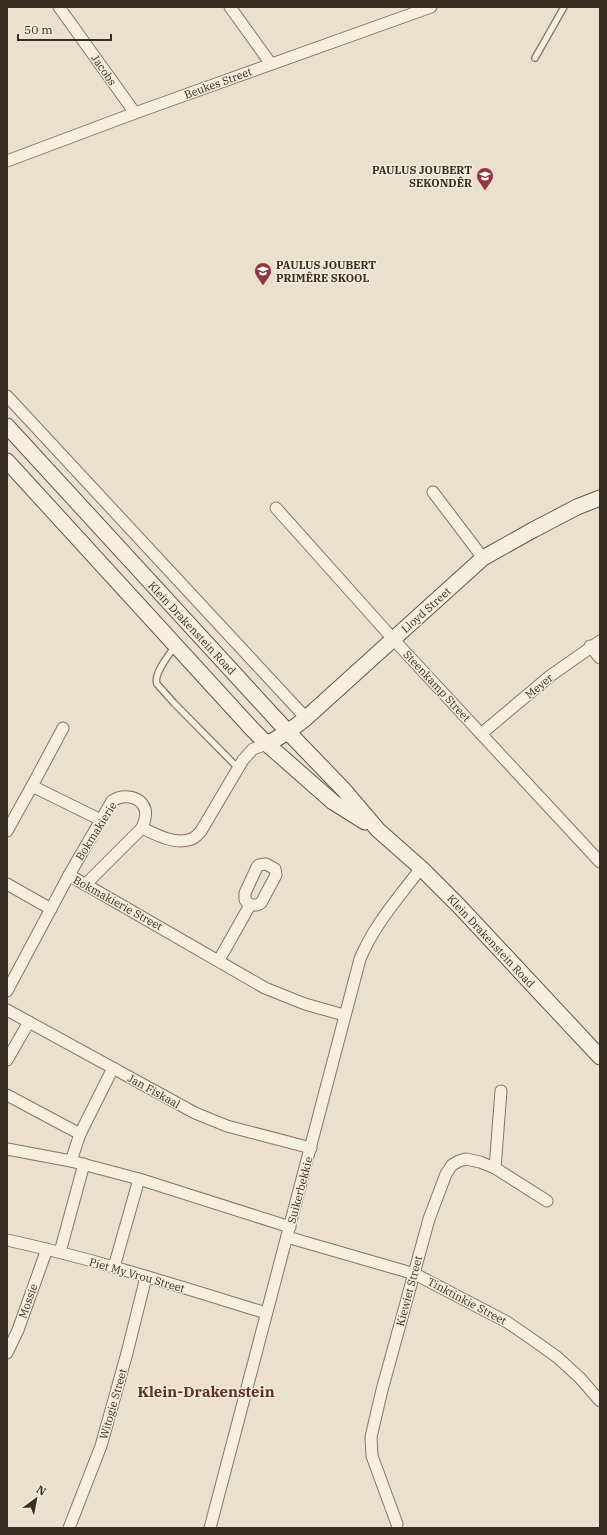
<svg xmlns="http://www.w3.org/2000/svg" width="607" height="1535" viewBox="0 0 607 1535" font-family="'IBM Plex Serif',serif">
<rect width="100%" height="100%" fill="#ebe0cd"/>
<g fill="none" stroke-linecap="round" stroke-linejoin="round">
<defs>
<g id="lane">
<path d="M535,58L564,7"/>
<path d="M175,646C169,655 153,674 157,684L174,703L238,768"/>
</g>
<g id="street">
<path d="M59,7L135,113"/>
<path d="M230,7L271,64"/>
<path d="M7,161L135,113L431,7"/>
<path d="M7,396L306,718"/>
<path d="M433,492L483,558"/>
<path d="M276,508L394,640L600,862"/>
<path d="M590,646L600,658"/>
<path d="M481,734L550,676L600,641"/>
<path d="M32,786L63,728"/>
<path d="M142,828C155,834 173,844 188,840C194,839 198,835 201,831L243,760L253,749L267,744"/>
<path d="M7,831L32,786L101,820"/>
<path d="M69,875L265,988L305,1004L344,1015"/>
<path d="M7,884L51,909"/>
<path d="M219,960L250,905L245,900V893L257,867L259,865L266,864L275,869L276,875L261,903L257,905H250"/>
<path d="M7,991L69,875L112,801C122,794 140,795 145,809C147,815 144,823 142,828L85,885"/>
<path d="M7,1010L195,1113L227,1126L311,1148"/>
<path d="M7,1060L29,1022"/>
<path d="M7,1095L80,1134L113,1068"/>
<path d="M7,1149L71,1161L139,1179L290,1227"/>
<path d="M71,1161L80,1134"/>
<path d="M495,1168L501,1091"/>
<path d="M287,1237L415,1274L507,1322L536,1342L557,1357L580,1378L600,1401"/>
<path d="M7,1240C95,1259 181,1287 266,1313"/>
<path d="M60,1252L84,1164"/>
<path d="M114,1267L139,1179"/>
<path d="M7,1353L18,1330L47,1249"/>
<path d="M397,1524L372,1456L371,1437L382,1390L429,1219L446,1174L452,1165L459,1161L466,1159L480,1162L495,1168L547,1201"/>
<path d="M69,1528L101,1446L127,1353L146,1277"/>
<path d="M210,1528L360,959C374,925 399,897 421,868"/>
</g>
<g id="secondary">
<path d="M7,426L288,732L344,790L378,830L421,868L459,906L600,1057"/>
<path d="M7,461L252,729L267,744L333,802L365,822"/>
<path d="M267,744L288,732L306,718L483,558L533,530L577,507L600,498"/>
</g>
</defs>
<use href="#lane" stroke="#877462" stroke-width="8"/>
<use href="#street" stroke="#877462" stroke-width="13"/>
<use href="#secondary" stroke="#695545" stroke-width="17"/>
<use href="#lane" stroke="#f6eedf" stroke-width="5.5"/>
<use href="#street" stroke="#f6eedf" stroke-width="11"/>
<use href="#secondary" stroke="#f6eedf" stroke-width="15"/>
</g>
<defs>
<symbol id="school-pin" viewBox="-11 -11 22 30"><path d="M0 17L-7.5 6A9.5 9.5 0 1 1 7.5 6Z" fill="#90383d" stroke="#f3ebdc"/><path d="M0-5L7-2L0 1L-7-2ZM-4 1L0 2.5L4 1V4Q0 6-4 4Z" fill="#fff"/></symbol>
</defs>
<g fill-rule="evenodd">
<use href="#school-pin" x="475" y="166" width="20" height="27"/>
<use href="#school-pin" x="253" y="261" width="20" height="27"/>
</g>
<g text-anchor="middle" stroke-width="3" stroke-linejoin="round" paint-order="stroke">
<g font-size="11" fill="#392d23" stroke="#f3ebdc">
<text transform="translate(104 70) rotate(55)" y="4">Jacobs</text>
<text transform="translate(218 83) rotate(-20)" y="4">Beukes Street</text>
<text transform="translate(426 610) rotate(-42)" y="4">Lloyd Street</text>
<text transform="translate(192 628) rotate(47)" y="4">Klein Drakenstein Road</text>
<text transform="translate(437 686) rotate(47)" y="4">Steenkamp Street</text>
<text transform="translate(539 686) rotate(-40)" y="4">Meyer</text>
<text transform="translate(96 831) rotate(-58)" y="4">Bokmakierie</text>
<text transform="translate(118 903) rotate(29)" y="4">Bokmakierie Street</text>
<text transform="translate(491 941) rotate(47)" y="4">Klein Drakenstein Road</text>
<text transform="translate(154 1091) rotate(29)" y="4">Jan Fiskaal</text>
<text transform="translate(300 1190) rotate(-75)" y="4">Suikerbekkie</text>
<text transform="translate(137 1275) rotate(16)" y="4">Piet My Vrou Street</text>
<text transform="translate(409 1291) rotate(-75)" y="4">Kiewiet Street</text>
<text transform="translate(28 1301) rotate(-70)" y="4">Mossie</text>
<text transform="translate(467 1301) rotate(28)" y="4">Tinktinkie Street</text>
<text transform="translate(113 1404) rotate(-74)" y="4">Witogie Street</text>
</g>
<g font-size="11" font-weight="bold" fill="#392d23" stroke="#f3ebdc" text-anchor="end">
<text x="472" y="174">PAULUS JOUBERT<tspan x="472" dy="13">SEKONDÊR</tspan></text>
<text x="276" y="269" text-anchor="start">PAULUS JOUBERT<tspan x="276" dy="13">PRIMÊRE SKOOL</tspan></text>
</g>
<g font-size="15" font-weight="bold" fill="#613127" stroke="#f3ebdc">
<text x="206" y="1397">Klein-Drakenstein</text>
</g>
</g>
<rect width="607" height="1535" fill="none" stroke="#392d23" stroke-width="16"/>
<g transform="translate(36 1499) rotate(32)" stroke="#f3ebdc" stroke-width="3" paint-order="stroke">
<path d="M0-3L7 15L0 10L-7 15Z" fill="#392d23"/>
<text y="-6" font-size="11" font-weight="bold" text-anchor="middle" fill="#392d23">N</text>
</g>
<path d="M18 34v6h93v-6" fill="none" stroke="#392d23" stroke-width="2"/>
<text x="24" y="34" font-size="12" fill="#392d23" stroke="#f3ebdc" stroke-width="3" paint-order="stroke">50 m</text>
</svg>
